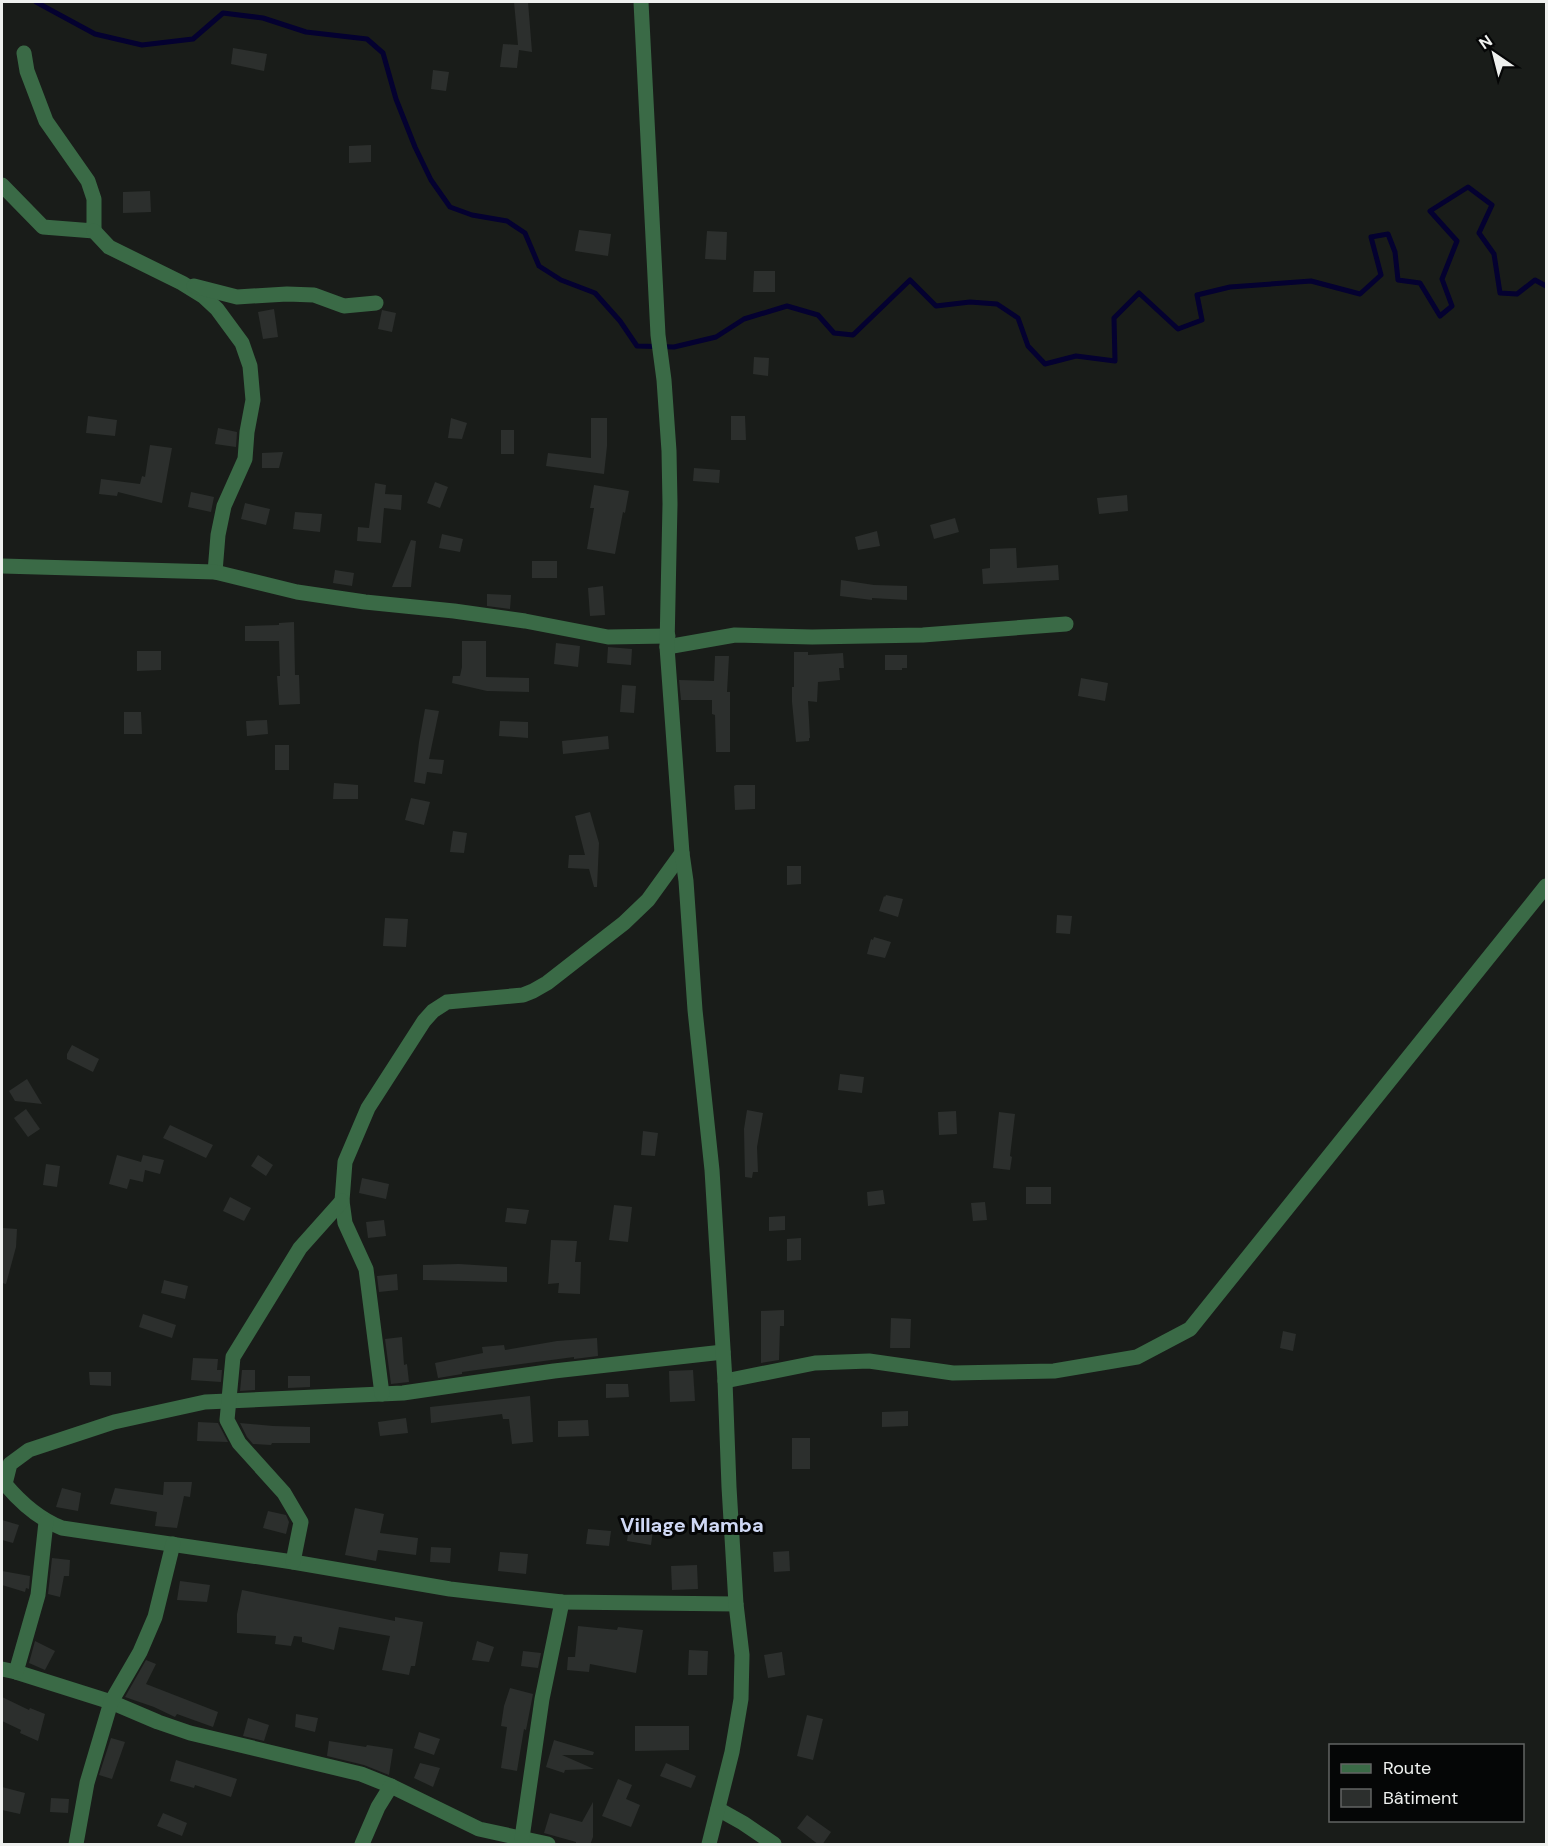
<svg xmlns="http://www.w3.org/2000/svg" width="1548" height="1846" viewBox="0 0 1548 1846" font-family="'DM Sans',sans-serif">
<rect width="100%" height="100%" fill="#191c19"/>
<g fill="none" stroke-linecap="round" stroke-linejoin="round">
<path stroke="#040130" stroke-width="5" d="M36,2L95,34L142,45L193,39L223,13L263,18L306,32L367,39L383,53L396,99L415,147L431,180L450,207L472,215L507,221L525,233L539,266L561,280L595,293L620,321L637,346L674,347L716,337L744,319L787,306L818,315L834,333L853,335L910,280L936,306L970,302L997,304L1018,318L1028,346L1045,364L1076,356L1115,361L1114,318L1139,293L1178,329L1202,320L1197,295L1230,287L1311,281L1360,294L1381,275L1371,237L1388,234L1395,252L1398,280L1420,283L1440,316L1452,306L1442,279L1457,241L1430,211L1468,187L1492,205L1479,233L1494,254L1500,293L1517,294L1535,280L1546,286"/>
</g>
<g fill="#2c2f2d">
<path d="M514,2H528L532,52L519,50L517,68L500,67L503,44L518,45Z"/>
<path d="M233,48L267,54L264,71L231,64Z"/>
<path d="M433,70L449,72L446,91L431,89Z"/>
<path d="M371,145V162L349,163V146Z"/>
<path d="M150,191L151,212L123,213V192Z"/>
<path d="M579,230L611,234L608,256L575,251Z"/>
<path d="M707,231L727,232L726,260L705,259Z"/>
<path d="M754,271H775V292H753Z"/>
<path d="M274,309L278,337L263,339L258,312Z"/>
<path d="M382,310L396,313L392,332L378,329Z"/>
<path d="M754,357L769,358L768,376L753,374Z"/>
<path d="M88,416L117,420L115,436L86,433Z"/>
<path d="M731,416H745L746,440H731Z"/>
<path d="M451,418L467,423L462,439L448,438Z"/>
<path d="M591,418H607V446L604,474L546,466L548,453L591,458Z"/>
<path d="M218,428L237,432L236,447L215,444Z"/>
<rect x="501" y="430" width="13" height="24"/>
<path d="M150,445L172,448L162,503L118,492L117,496L99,494L101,479L140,484L142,476L145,477Z"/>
<path d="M283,452L279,468H262V453Z"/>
<path d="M694,468L720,470L719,483L693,481Z"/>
<path d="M435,482L448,487L440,508L427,503Z"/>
<path d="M375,483L386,485L385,494L402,495L401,510L384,508L381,543L357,541L358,527L369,528Z"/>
<path d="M594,485L629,491L625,513L623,512L615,554L587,549L594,508H590Z"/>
<path d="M191,492L214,497L211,512L188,507Z"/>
<path d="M1127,495L1128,511L1099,514L1097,498Z"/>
<path d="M245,503L270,509L266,525L241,519Z"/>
<path d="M295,512L322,514L320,532L293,529Z"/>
<path d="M955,518L959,532L934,539L930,525Z"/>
<path d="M877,531L880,546L858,550L855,537Z"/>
<path d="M442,534L463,539L460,552L439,548Z"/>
<path d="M411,540L416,541L411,587H392Z"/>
<path d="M1016,548L1017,568L1058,565L1059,580L983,584L982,569L990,568V549Z"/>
<rect x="532" y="561" width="25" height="17"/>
<path d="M335,570L354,573L352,586L333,583Z"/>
<path d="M841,580L874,585L907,586V600L872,598V600L840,596Z"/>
<path d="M603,586L605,615L590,616L588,588Z"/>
<path d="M487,594L511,595L510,609L487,606Z"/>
<path d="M294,622L295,675H299L300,704L279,705L277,676H280L279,641H245V626L279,625V623Z"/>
<path d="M462,641H486V677L529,678V692L487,691L452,683L453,676H460L462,667Z"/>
<path d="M556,643L580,646L578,667L554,664Z"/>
<path d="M608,647L632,649L631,665L607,663Z"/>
<path d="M137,651H161V670L137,671Z"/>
<path d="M794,652H808V655L843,653L844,668H839L840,680L818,682L817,702L808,701L810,738H809V741L796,742L792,702V687H794Z"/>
<path d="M885,655H907V668H902V670H885Z"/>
<path d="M715,656H729L727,692H730V752H716L715,715L712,714V700H681L679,680L714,681Z"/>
<path d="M1081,678L1108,683L1105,701L1078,696Z"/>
<path d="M622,685L636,686L634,713L620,712Z"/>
<path d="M425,709L439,711L429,759L444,760L442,774L427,772L425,784L414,782L419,742Z"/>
<path d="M124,712H141L142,734H124Z"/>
<path d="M267,720L268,734L247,736L246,721Z"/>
<path d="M500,721L528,722V738L499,736Z"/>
<path d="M608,736L609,749L563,754L562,741Z"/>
<rect x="275" y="745" width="14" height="25"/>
<path d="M334,783L358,785V799H333Z"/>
<path d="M736,785H755V809L735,810L734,786Z"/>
<path d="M411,798L430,802L424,825L405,820Z"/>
<path d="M590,812L599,843L597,887H594L589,869L568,868L569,855H585L575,816Z"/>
<path d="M453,831L467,833L464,853L450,852Z"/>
<path d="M787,866H801V884L787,885Z"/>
<path d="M886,895L903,899L898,917L879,911L884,896L885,897Z"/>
<path d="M1057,915L1072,916L1070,934L1056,933Z"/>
<path d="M385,918L408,919L406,947L383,946Z"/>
<path d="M874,937L891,942L885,958L867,954L871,939L873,940Z"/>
<path d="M72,1045L99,1059L93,1072L67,1059V1054Z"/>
<path d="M840,1074L864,1077L862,1093L838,1090Z"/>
<path d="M27,1079L42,1104L15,1101L9,1091Z"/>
<path d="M26,1109L40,1129L28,1137L14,1118Z"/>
<path d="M747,1110L763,1113L757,1147L758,1172H753L752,1178L745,1177L744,1129Z"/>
<path d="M956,1111L957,1134L939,1135L938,1112Z"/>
<path d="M999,1112L1015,1114L1010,1156L1012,1157L1010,1170L993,1168Z"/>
<path d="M170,1125L213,1145L206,1158L163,1138Z"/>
<path d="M643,1131L658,1133L655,1156L641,1155Z"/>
<path d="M117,1155L141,1162L143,1155L164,1160L160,1174L145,1170L143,1182L130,1179L127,1189L109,1184Z"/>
<path d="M258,1155L273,1165L266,1176L251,1166Z"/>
<path d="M46,1164L60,1166L57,1187L43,1185Z"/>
<path d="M362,1178L389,1184L386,1199L359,1193Z"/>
<rect x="1026" y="1187" width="25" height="17"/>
<path d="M883,1190L885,1204L868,1206L867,1192Z"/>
<path d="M230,1197L251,1208L244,1221L223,1211Z"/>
<path d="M985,1202L987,1220L973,1221L971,1203Z"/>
<path d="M614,1205L632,1207L628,1242L609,1240Z"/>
<path d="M507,1208L529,1210L526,1224L505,1222Z"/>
<path d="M785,1216V1230L769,1231V1217Z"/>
<path d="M384,1220L386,1236L368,1238L366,1222Z"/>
<path d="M3,1228L17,1229L16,1247L6,1284L2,1283V1241Z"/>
<path d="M801,1238V1260L787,1261V1239Z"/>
<path d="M551,1240L577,1241L575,1262H581L580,1294L558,1293L559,1283L548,1284Z"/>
<path d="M459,1264L507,1267V1282L423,1280V1265Z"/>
<path d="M397,1274L398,1290L379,1292L377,1276Z"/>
<path d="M164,1280L188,1286L185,1299L161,1293Z"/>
<path d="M784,1310V1326H780L779,1360L761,1363V1311Z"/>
<path d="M143,1314L176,1325L172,1338L139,1327Z"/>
<path d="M891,1318L911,1319L910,1348H890Z"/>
<path d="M1283,1331L1296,1334L1293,1351L1280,1348Z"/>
<path d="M402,1337L404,1365L407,1364L409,1382L391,1384L385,1339Z"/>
<path d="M597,1338L598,1356L574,1359V1357L462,1372V1374L438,1378L435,1363L483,1353L482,1347L504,1345L505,1350L557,1341Z"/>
<path d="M193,1358L218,1359L217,1370H222L221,1382L191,1380Z"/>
<path d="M242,1370H255V1390L240,1391Z"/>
<path d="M693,1370L695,1401L670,1402L669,1371Z"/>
<path d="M89,1372H111V1386L90,1385Z"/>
<path d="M288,1376H310V1387L288,1388Z"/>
<path d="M606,1384H628L629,1397L606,1398Z"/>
<path d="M530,1396L533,1442L512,1444L509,1419H503L502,1414L431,1423L430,1407Z"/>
<path d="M908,1411V1426L882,1427V1412Z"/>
<path d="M406,1418L408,1433L380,1436L378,1422Z"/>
<path d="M588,1420L589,1436L558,1437V1421Z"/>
<path d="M198,1422L218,1423L228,1442L197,1441Z"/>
<path d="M240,1423L273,1426L310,1427V1443H272L271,1445L253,1444L247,1437Z"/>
<rect x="792" y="1438" width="18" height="31"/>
<path d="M164,1482H192L190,1497L184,1496L177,1528L155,1526L157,1512L110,1504L115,1488L163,1495Z"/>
<path d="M62,1488L81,1493L78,1511L56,1507Z"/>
<path d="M355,1508L384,1514L380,1533L418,1538L416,1555L378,1550L376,1561L345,1555Z"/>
<path d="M268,1511L286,1515L289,1522L286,1534L263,1528Z"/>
<path d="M2,1520L19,1525L13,1543L2,1540Z"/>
<path d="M629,1527L653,1530L651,1545L627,1541Z"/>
<path d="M588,1529L611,1531L609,1546L586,1544Z"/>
<path d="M431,1547L451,1548L450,1563L430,1562Z"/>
<path d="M789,1551L790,1571L774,1572L773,1552Z"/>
<path d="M500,1552L528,1554L526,1574L498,1571Z"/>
<path d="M52,1558L70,1560L69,1576H64L60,1597L48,1594Z"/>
<path d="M697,1565L698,1589L672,1590L671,1566Z"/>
<path d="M2,1571L30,1576L29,1589L26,1588L25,1592L2,1585Z"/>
<path d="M180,1581L210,1585L207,1602L177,1600Z"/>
<path d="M242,1590L395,1621V1617L423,1622L415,1666H411L409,1675L382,1670L390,1636L339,1627L334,1650L302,1642V1637L294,1636L291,1646L275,1644L276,1636L237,1633V1614Z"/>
<path d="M578,1626L617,1630L618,1627L643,1630L636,1673L590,1664L589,1672L567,1670L568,1657H575Z"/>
<path d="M35,1641L55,1651L45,1670L29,1663Z"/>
<path d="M477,1641L494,1647L489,1662L472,1660Z"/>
<path d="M689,1650L708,1651L707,1675H688Z"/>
<path d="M523,1651L541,1653L538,1668L521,1666Z"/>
<path d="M782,1652L785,1675L768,1678L764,1655Z"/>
<path d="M146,1660L156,1664L146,1684L218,1712L213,1727L177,1714L175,1717L154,1707L125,1697Z"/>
<path d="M510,1688L533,1694L526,1730L524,1729L517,1771L501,1768L507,1727L501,1726L504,1706Z"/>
<path d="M2,1697L29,1710L30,1708L45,1714L38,1741L20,1733L21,1730L2,1721Z"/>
<path d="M296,1714L318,1718L315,1732L295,1727Z"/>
<path d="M807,1715L823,1719L813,1760L797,1756Z"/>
<path d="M248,1718L269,1725L264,1741L243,1736Z"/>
<path d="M635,1726H689V1750L635,1751Z"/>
<path d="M419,1732L440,1739L434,1755L414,1748Z"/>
<path d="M111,1738L125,1742L112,1779L99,1775Z"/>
<path d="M554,1740L594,1752L593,1755H562L594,1769L565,1770L564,1773L546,1767Z"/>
<path d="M329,1741L366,1747L367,1745L393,1749L389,1775L364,1765L327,1756Z"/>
<path d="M176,1760L237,1779L231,1797L195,1785L194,1788L170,1781Z"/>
<path d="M420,1763L440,1768L433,1787L414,1778Z"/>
<path d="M666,1763L696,1776L691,1788L660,1776Z"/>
<path d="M618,1779L632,1785L626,1799L640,1805L631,1827L602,1816Z"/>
<path d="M2,1787L25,1793L20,1814L2,1810Z"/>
<path d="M51,1798L69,1799L68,1813L50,1812Z"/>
<path d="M593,1802V1837L590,1845H576V1842L544,1833L550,1813L582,1822Z"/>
<path d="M163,1813L187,1823L182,1836L157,1826Z"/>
<path d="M807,1815L831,1832L822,1845H819L797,1828Z"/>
</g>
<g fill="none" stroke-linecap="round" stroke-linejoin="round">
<g stroke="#3a6a46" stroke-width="15">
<path d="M2,185L43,227L94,231V199L88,181L46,121L27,71L24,53"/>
<path d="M94,231L109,247L182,283L203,296L217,309L242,343L250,366L253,400L247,432L245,459L224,506L218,535L215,572"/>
<path d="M194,286L237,297L287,294L314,295L344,306L376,303"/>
<path d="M2,566L215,572L297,592L365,602L454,611L525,621L608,637L668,636"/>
<path d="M667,647L735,635L812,637L923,635L1066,624"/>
<path d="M723,1352L554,1371L403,1393L205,1402L114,1422L29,1450L10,1464L5,1484C21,1503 39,1519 62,1528L293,1562L450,1589L562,1602L736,1604"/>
<path d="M725,1381L815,1363L869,1361L953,1373L1054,1371L1137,1357L1190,1329L1546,886"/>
<path d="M382,1394L366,1269L345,1223L342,1201L345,1162L368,1108L424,1021L433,1011L447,1002L523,995L533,991L547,983L624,923L648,900L682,853"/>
<path d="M293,1562L301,1522L284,1493L239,1443L227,1420L233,1357L300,1248L342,1201"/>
<path d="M2,1669L16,1672L111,1702L158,1722L190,1733L361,1774L391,1786L479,1829L548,1844"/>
<path d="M16,1672L38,1595L46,1522"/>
<path d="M718,1809L743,1823L774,1844"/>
<path d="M522,1838L542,1699L562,1602"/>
<path d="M76,1844L87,1783L111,1702L140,1652L155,1617L173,1544"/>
<path d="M362,1844L378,1807L391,1786"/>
</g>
<path stroke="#3a6a46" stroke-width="15" d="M641,2L658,335L664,380L669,451L670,504L667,647L682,853L686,881L695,1010L712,1170L725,1381L729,1487L736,1604L742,1655L741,1699L732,1752L709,1844"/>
</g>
<g text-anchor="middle" stroke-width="6" stroke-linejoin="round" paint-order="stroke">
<g font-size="20" font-weight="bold" fill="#cfd8f4" stroke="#050606">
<text x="692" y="1532">Village Mamba</text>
</g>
</g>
<rect width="1548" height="1846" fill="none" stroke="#eef0ee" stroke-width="6"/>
<rect x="1329" y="1744" width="195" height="78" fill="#050606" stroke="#626463" stroke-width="1.5"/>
<rect x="1341" y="1764" width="30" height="9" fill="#3a6a46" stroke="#626463" stroke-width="1.5"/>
<text x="1383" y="1774" font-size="18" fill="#eef0ee">Route</text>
<rect x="1341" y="1789" width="30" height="18" fill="#2c2f2d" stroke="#626463" stroke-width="1.5"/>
<text x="1383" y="1804" font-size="18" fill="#eef0ee">Bâtiment</text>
<g transform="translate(1494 54) rotate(325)" stroke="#050606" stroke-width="4.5" paint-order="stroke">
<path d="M0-4.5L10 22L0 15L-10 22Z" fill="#eef0ee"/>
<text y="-9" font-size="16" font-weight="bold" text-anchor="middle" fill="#eef0ee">N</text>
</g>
</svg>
